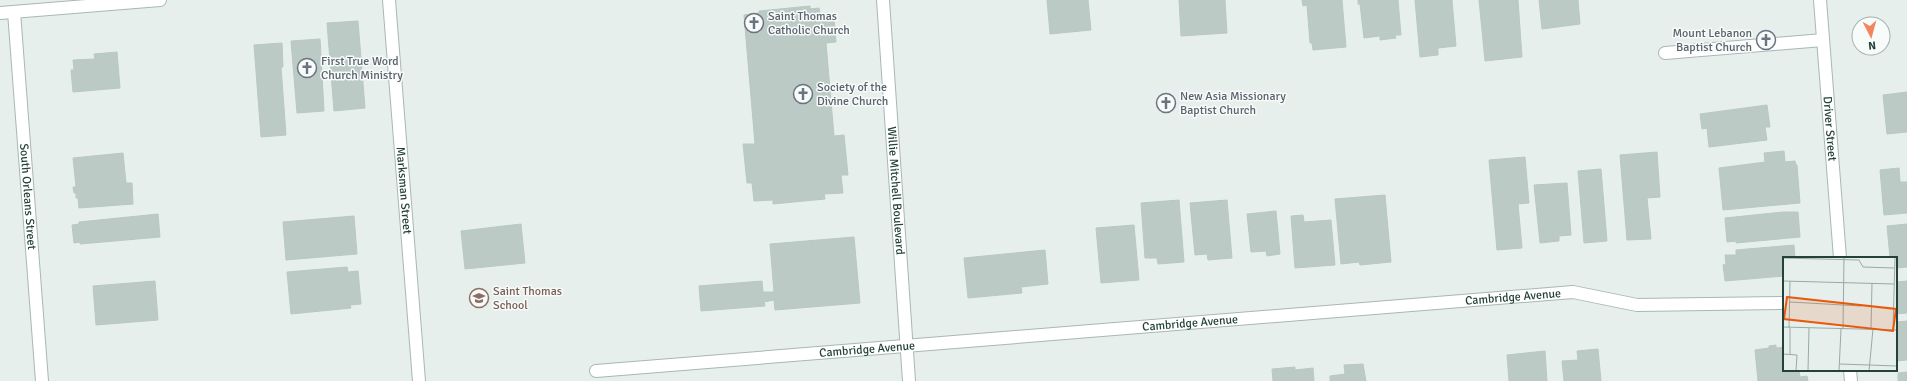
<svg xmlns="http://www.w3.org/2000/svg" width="1907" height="381" viewBox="0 0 1907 381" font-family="Signika,sans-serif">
<rect width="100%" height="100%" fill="#e6efeb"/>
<g fill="#bbcac4" stroke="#b8c9c2">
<path d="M1047,0H1088L1091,30L1050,34Z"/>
<path d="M1179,0H1225L1227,33L1181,36Z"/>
<path d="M1302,0H1342L1346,47L1313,50L1312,43H1310L1307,5L1303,6Z"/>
<path d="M1358,0H1398L1401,35H1395L1396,38L1380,40V36L1364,38L1360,4H1358Z"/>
<path d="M1415,0H1452L1456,46L1438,48V55L1420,57Z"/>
<path d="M1479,0H1518L1522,57L1485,61Z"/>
<path d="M1539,0H1578L1580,24L1542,29Z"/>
<path d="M810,6V9L819,8L821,19L834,18L836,42L826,43L834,136L844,135L848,175H841L843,193L824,194L825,199L773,204V200L754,201L752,183H747L743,144H755L744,15L759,13V11Z"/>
<path d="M358,21L365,108L334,111L327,23Z"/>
<path d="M320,39L324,111L297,113L291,41Z"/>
<path d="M282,43L283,67H281L286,135L261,137L254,45Z"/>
<path d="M117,52L120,88L73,92L71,70H74L73,60L95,59L94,54Z"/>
<path d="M1907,92V132L1887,134L1883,95Z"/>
<path d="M1767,105L1770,127H1765L1767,140L1709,147L1707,128L1702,129L1700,114Z"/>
<path d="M1784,151L1785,162L1795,161L1796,165H1797L1800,203L1723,210L1719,168L1765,162L1764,153Z"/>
<path d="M1657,152L1660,197L1647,198L1651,239L1627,240L1620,155Z"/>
<path d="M123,153L126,183H132L133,204L79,208L78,198H76V193H74L73,187H76L73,158Z"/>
<path d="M1525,157L1529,203L1518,204L1522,248L1497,250L1489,160Z"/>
<path d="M1899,168L1900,182H1907V213L1884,215L1880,170Z"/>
<path d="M1601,169L1607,241L1584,243L1578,171Z"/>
<path d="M1567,183L1571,235L1559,236V241L1540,243L1534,185Z"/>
<path d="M1385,195L1391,262L1360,265L1359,262L1341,264L1335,199Z"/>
<path d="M1179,200L1184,262L1158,264L1157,258H1145L1141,203Z"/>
<path d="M1227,200L1232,258L1208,260L1207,254L1195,255L1190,203Z"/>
<path d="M1276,211L1280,254L1267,256L1266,251L1251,252L1247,214Z"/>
<path d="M1783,212H1798L1800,237L1736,243V241L1727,242L1725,218Z"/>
<path d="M158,214L160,237L80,244V242L74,243L72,225L79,224V222Z"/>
<path d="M1303,215L1304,222L1331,220L1335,265L1295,268L1291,216Z"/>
<path d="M354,216L357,254L286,260L283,222Z"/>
<path d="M521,224L525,263L465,269L461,231Z"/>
<path d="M1907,224V267L1896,268V258H1890L1887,226Z"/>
<path d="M1134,225L1139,280L1101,283L1096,228Z"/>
<path d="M854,237L860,303L775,310L774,300L764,302L765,306L701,311L699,286L762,281L763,292H774L770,244Z"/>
<path d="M1794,245L1795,258H1784V276L1725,281L1723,265L1726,264L1725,255H1736V250Z"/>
<path d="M1045,250L1048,284L1021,287L1022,293L968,298L964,258Z"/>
<path d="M347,267L348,272L358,271L361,304L350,305L351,308L291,314L287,272Z"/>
<path d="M155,281L158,320L96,325L93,286Z"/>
<path d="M1907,281V313L1896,314V282Z"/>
<path d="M1907,321V360L1896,361V322Z"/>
<path d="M1776,345V348L1784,347V370H1799L1800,377L1807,376L1808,381H1758L1755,350L1769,348V346Z"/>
<path d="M1598,349L1601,381H1564L1562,361L1578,360L1577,351Z"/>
<path d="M1545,351L1547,381H1509L1507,355Z"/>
<path d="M1363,364L1366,381H1330V376L1345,374L1344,365Z"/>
<path d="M1295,367V370L1313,368L1314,381H1273L1272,369Z"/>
<path d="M1907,372V381H1898V373Z"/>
</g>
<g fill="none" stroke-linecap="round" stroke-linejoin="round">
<defs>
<g id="minor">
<path id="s1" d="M389,0L419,381"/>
<path id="s2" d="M883,0L909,381"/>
<path id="s3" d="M1820,0L1840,258"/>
<path id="s4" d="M14,12L42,381"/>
<path d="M0,13L160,0"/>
<path d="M1665,53L1823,40"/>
<path d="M1850,370L1851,381"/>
<path id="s5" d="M596,371L1573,292L1637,305L1784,303"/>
</g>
</defs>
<use href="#minor" stroke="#a8b8b2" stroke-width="14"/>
<use href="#minor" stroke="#fff" stroke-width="12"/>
</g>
<defs>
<symbol id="church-ring" viewBox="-11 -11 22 22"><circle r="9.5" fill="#f7fbf9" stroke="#6b7280" stroke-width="1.5"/><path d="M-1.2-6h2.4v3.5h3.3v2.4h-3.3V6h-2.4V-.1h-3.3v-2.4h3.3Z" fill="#6b7280"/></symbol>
<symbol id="school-ring" viewBox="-11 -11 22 22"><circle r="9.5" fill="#f7fbf9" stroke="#8d6e63" stroke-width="1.5"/><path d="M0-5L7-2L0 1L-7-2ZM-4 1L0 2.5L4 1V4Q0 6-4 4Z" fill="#8d6e63"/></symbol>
</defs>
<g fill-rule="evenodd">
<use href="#church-ring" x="743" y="12" width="22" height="22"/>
<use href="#church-ring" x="1755" y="29" width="22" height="22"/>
<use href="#church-ring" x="296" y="57" width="22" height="22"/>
<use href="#church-ring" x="792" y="83" width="22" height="22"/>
<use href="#church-ring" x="1155" y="92" width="22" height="22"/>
<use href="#school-ring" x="468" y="287" width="22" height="22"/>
</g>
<g text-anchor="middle" stroke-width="3" stroke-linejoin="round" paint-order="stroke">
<g font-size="12" fill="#5b616d" stroke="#f7fbf9" text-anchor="start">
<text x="768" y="20">Saint Thomas<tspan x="768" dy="14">Catholic Church</tspan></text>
<text x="1752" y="37" text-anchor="end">Mount Lebanon<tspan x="1752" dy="14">Baptist Church</tspan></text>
<text x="321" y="65">First True Word<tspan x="321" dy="14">Church Ministry</tspan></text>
<text x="817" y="91">Society of the<tspan x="817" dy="14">Divine Church</tspan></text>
<text x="1180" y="100">New Asia Missionary<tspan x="1180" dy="14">Baptist Church</tspan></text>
</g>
<g font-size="12" fill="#24423a" stroke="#f7fbf9">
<text dy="4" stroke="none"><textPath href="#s3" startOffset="129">Driver Street</textPath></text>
<text dy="4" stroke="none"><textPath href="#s1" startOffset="191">Marksman Street</textPath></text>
<text dy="4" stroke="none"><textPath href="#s2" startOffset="191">Willie Mitchell Boulevard</textPath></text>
<text dy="4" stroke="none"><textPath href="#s4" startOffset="185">South Orleans Street</textPath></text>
<text dy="4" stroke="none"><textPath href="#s5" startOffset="920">Cambridge Avenue</textPath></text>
<text dy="4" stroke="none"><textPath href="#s5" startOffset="596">Cambridge Avenue</textPath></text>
<text dy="4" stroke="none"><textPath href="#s5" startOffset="272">Cambridge Avenue</textPath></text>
</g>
<g font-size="12" fill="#785e54" stroke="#f7fbf9" text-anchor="start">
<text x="493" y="295">Saint Thomas<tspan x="493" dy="14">School</tspan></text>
</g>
</g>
<g transform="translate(1783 257)">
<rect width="114" height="114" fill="#e6efeb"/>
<path fill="none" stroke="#98aaa4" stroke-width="1" d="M0,1L76,3L80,10L111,11M0,24L111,27M7,45L78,49M0,70L114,73M6,71L7,24M60,72L61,0M88,72L89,26M110,73L112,0M0,97L14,98L13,114M7,98V71M57,107L114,109M25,114L26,71M56,114L58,72M86,114L90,72"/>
<path fill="#e8590c" fill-opacity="0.15" stroke="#e8590c" stroke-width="2" d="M4,40L113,52L110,74L1,62Z"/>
<rect width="114" height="114" fill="none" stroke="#24423a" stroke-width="2"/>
</g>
<g transform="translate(1871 36) rotate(174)"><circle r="19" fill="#f7fbf9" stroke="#a3b1ad"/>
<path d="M0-3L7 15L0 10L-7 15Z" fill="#f4845f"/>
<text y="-6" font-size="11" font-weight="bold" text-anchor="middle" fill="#24423a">N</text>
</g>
</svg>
